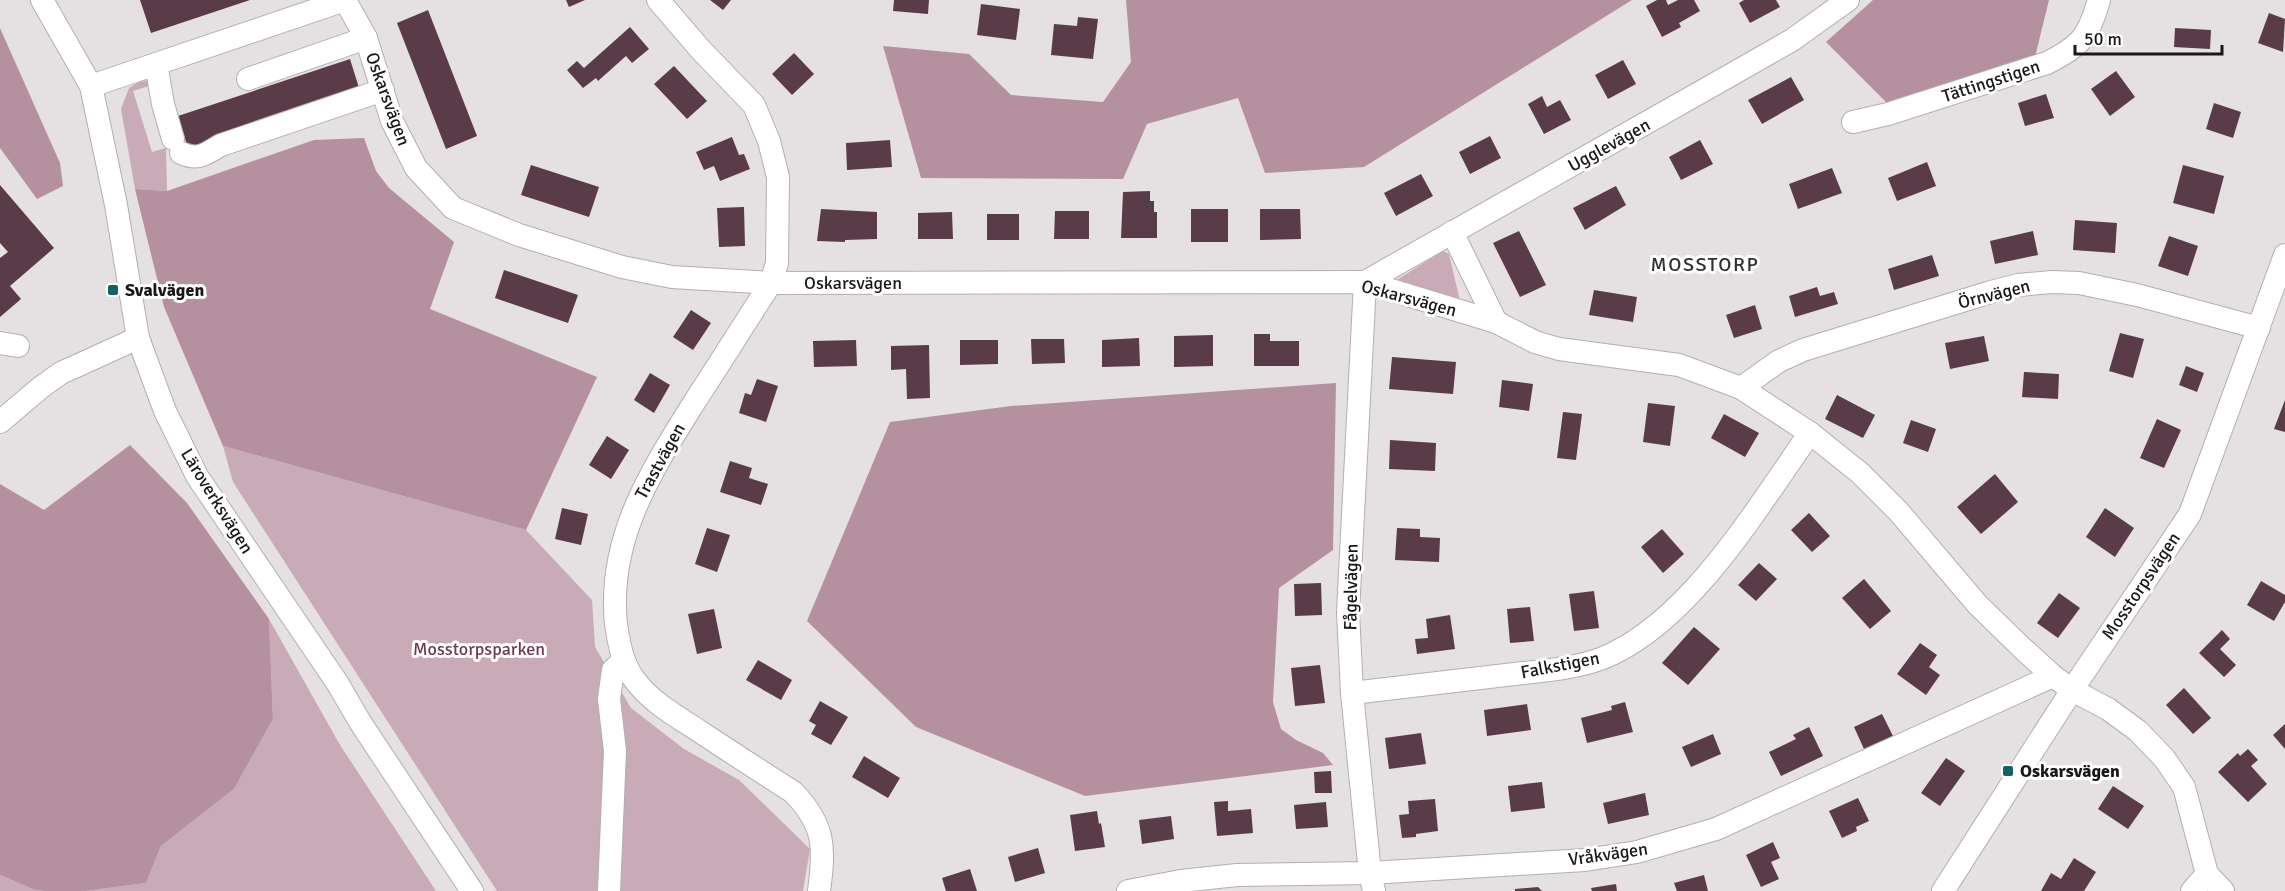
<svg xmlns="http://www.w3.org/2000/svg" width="2285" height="891" viewBox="0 0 2285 891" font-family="Signika,sans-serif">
<rect width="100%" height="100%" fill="#e5e0e2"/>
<g fill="#c8abb6">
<path d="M147,80L149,86L133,91L152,152L166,148L167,191L135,189L121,109L129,88L137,83Z"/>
<path d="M1443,251L1449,254L1460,301L1395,281Z"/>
<path d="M223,446L526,530L592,600L595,647L631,708L684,749L739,780L810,849L803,891H497L233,482Z"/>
<path d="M269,619L340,745L436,891H85L146,883L161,846L234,789L273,719Z"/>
<path d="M0,875L35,890L45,891H0Z"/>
</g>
<g fill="#b5919f">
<path d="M1126,0H1632L1364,167L1265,173L1238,98L1147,124L1123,179L921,178L883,46L969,54L1011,95L1103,102L1131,62Z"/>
<path d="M1873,0H2049L2035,57L1887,103L1826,42Z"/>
<path d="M0,28L60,163L63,186L37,199L0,148Z"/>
<path d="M364,138L376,171L389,188L454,242L430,309L597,377L526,530L223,446L164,307L135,189L167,191L314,140Z"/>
<path d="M1336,383L1333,550L1279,588L1273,702L1281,729L1296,740L1323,753L1333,765L1085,796L916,727L807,621L890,422L1011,406Z"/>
<path d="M130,445L187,503L269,619L273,719L234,789L161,846L146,883L85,891H45L35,890L0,875V484L44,510Z"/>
</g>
<g fill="#5a3b48">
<path d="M140,0H250L151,33Z"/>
<path d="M566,0H585L569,7Z"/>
<path d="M710,0H731L723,10Z"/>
<path d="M894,0H929L928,14L893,11Z"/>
<path d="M1657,0H1666L1668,5L1678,0H1694L1700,11L1679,23L1681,27L1662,37L1646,6Z"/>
<path d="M1744,0H1776L1780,7L1750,23L1739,3Z"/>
<path d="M981,4L1020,9L1016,40L977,35Z"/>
<path d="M428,10L477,136L446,149L397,23Z"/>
<path d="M2269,13L2285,19L2283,52L2258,43Z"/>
<path d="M1078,17L1098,19L1093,59L1051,55L1054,24L1077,26Z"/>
<path d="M630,27L649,49L632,63L626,56L598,81L596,78L583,88L567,70L577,61L584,68Z"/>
<path d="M2175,28L2211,30L2210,49L2174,47Z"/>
<path d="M794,53L814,74L792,95L772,74Z"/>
<path d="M350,59L360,91L188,148L178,116Z"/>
<path d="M1623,60L1636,84L1608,99L1595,75Z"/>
<path d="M674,66L707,101L687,119L654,84Z"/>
<path d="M2116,71L2135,97L2110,116L2091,89Z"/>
<path d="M1791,77L1804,100L1762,124L1748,100Z"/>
<path d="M2046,94L2054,118L2025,126L2018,103Z"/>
<path d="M1542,96L1547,107L1560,100L1571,120L1544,134L1528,104Z"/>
<path d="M2214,103L2241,112L2233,138L2206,129Z"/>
<path d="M1490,136L1501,158L1470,174L1459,152Z"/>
<path d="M732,137L739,155L744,154L750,169L720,181L714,166L704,170L696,152Z"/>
<path d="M890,140L892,167L847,170L846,143Z"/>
<path d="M1700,140L1713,164L1681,180L1669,157Z"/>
<path d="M1927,162L1936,186L1897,201L1888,178Z"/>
<path d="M531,165L599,187L589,217L521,195Z"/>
<path d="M2183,165L2224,176L2214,214L2173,203Z"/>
<path d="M1832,168L1842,193L1798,209L1789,184Z"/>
<path d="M1421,174L1433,196L1396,216L1384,193Z"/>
<path d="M0,185L54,248L10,286L21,299L0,317V258L8,252L0,243Z"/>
<path d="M1616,186L1626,205L1585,230L1573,208Z"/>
<path d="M1150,191V201H1154V212H1157V238H1121L1123,192Z"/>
<path d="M744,207L745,246L719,247L717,208Z"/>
<path d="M821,209L877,212V239L845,240V242L817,241Z"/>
<rect x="1191" y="209" width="37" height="33"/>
<path d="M1260,209H1300L1301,239L1260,240Z"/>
<path d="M1055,211H1089V239H1054Z"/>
<path d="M952,212L953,239H918V213Z"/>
<rect x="987" y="214" width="32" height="26"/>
<path d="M2075,220L2117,223L2115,253L2073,250Z"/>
<path d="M1519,231L1546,285L1520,297L1493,243Z"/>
<path d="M2033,231L2038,255L1995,264L1990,241Z"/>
<path d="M2169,236L2198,246L2188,276L2158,266Z"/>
<path d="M1932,255L1939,276L1894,290L1888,269Z"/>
<path d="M504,270L578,295L568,323L495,298Z"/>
<path d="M1817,287L1820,296L1834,292L1838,304L1795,317L1789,296Z"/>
<path d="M1594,290L1637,297L1633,322L1589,315Z"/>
<path d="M1755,305L1762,329L1734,338L1726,315Z"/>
<path d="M691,310L711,323L693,350L673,337Z"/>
<path d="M2120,333L2144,339L2133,378L2109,371Z"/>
<path d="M1254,334H1270V341H1299V366H1254Z"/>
<path d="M1213,335V366L1174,367V336Z"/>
<path d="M1984,336L1989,361L1950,369L1945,343Z"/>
<path d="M1139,338L1140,366L1102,367V340Z"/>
<path d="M1031,339H1064L1065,363L1032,364Z"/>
<path d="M856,340L857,366L814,367L813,341Z"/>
<path d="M960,340H998V364L960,365Z"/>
<path d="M929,345L930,398L907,399L906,369L891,370V346Z"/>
<path d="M1392,357L1456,362L1453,394L1389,389Z"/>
<path d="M2186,366L2204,373L2197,392L2179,385Z"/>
<path d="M2024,372L2059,374L2058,399L2022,397Z"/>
<path d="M650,373L670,385L654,413L634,400Z"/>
<path d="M757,379L778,386L766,422L739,413L745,393L751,395Z"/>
<path d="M1502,380L1533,384L1529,411L1499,407Z"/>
<path d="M1837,395L1875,415L1863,438L1825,419Z"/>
<path d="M2285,400V432L2274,429Z"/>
<path d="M1648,403L1675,406L1670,446L1643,442Z"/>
<path d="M1563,412L1582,414L1576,460L1557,458Z"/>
<path d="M1724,414L1759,433L1745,457L1711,438Z"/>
<path d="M2157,419L2181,430L2164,468L2140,458Z"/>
<path d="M1911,420L1936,429L1928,452L1903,443Z"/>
<path d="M607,436L629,450L611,479L589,465Z"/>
<path d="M1390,440L1436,443L1435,471L1389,469Z"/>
<path d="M730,461L752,468L749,478L768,484L761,505L720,492Z"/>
<path d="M1995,474L2018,502L1981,534L1957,507Z"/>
<path d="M562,508L588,514L581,545L555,539Z"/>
<path d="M2105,508L2134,528L2115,557L2086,537Z"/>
<path d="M1809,513L1830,536L1812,552L1791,530Z"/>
<path d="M707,528L730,535L717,572L695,564Z"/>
<path d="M1397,528L1420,529V537L1440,538L1439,562L1395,560Z"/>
<path d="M1662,529L1684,554L1663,573L1641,547Z"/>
<path d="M1759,563L1777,579L1756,601L1738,585Z"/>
<path d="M1864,579L1891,611L1870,629L1842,598Z"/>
<path d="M2261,581L2285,595V602L2274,621L2247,605Z"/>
<path d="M1321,583L1322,615L1295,616L1294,584Z"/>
<path d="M1594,591L1599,628L1574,631L1569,594Z"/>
<path d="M2059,593L2080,608L2058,638L2037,623Z"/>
<path d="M1530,607L1534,641L1510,643L1507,609Z"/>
<path d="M714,609L722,648L697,654L688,614Z"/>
<path d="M1450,615L1455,649L1417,654L1415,639L1428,638L1426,619Z"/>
<path d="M1694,627L1720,649L1688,685L1662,663Z"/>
<path d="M2222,630L2230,639L2220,649L2236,665L2224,677L2199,653Z"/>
<path d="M1920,643L1937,655L1929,667L1940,675L1926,695L1897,674Z"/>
<path d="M758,660L792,680L781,700L746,680Z"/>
<path d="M1320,665L1325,703L1295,706L1291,668Z"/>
<path d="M2184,688L2211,718L2193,734L2166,705Z"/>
<path d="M820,701L848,717L831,745L811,734L816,725L809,721Z"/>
<path d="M1625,702L1633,732L1587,743L1581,718L1612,710L1611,706Z"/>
<path d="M1527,704L1531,730L1487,736L1484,710Z"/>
<path d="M1882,714L1893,736L1864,749L1854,727Z"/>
<path d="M2285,724V749L2273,735Z"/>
<path d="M1809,727L1823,756L1781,776L1769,752L1796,739L1793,735Z"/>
<path d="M1421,733L1426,764L1389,769L1385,738Z"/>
<path d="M1713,734L1721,754L1691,767L1682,747Z"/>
<path d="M2248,749L2258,760L2251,766L2267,784L2248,802L2218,772L2238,753L2240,756Z"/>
<path d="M864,756L900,778L888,798L852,777Z"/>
<path d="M1946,758L1965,771L1940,806L1921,793Z"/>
<path d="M1331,771L1332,793H1315L1314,772Z"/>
<path d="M1542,782L1545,808L1511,812L1508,786Z"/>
<path d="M2113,786L2144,806L2128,829L2098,809Z"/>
<path d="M1645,793L1649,815L1608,824L1603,803Z"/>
<path d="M1858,798L1869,821L1856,827L1857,831L1842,838L1829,811Z"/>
<path d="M1435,799L1438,831L1416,834V837L1402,838L1399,815L1409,814L1408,801Z"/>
<path d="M1228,801V811L1251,809L1253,833L1217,836L1214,802Z"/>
<path d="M1326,802L1328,827L1296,829L1294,805Z"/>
<path d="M1097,811L1099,824L1101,823L1105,847L1075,851L1070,815Z"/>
<path d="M1171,816L1174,839L1142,844L1139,820Z"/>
<path d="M1773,842L1780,858L1771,862L1779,879L1761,887L1746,855Z"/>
<path d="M1038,848L1045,873L1015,882L1008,857Z"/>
<path d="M2074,858L2096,872L2084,891H2041L2051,873L2061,879Z"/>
<path d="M970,869L977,891H946L942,878Z"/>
<path d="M1704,875L1708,891H1677L1674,883Z"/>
<path d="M1616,884L1617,891H1592L1591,888Z"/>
<path d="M1538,887L1542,891H1515V889Z"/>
</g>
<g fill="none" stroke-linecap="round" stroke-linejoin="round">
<defs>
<g id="minor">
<path d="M42,0L91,86L116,205L138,338L165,411L197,476L338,684L360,722L472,891"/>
<path d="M345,0L366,38L392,121L416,168L453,208L519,235L622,267L672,277L771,283L1365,282L1496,322L1535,342L1559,349L1679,365L1741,388L1810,433L1860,473L1898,511L1977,604L2021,647L2053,676L2072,690L2108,709L2138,731L2164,758L2184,787L2207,874L2223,891"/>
<path d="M658,0L700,49L754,105L769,141L778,177L777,263L771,283C746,321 722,360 697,398C653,468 607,537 616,624C619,643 622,663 634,679C652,704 680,718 705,735C734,754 763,773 793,792C825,825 825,847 819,891"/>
<path d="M156,64L163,104L173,139"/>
<path d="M248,79L366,38"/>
<path d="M91,86L345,0"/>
<path d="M1853,122L1888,114L2047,63C2082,45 2088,37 2099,0"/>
<path d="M181,153C199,161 205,154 221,145L383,90"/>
<path d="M1452,232L1496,322"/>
<path d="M0,343L18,346"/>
<path d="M1741,388L1779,361L1803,350L1991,292L2018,285L2052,282L2079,283L2137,295L2259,328"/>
<path d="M0,422L40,388L61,373L138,338"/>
<path d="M1352,693C1404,687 1455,681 1506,675C1539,671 1582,669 1612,654C1695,614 1758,506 1810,433"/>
<path d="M609,891L615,751L609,699L613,670L623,661"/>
<path d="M1128,891L1181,881L1237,875L1370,873L1585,860L1637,852L1716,829L2053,676"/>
<path d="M1374,891L1370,873L1352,693L1348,612L1365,282L1729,76L1792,40L1848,0"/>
<path d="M1943,891L2072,690L2190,514L2285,255"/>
<path d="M2192,891L2207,874"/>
</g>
</defs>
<use href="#minor" stroke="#b3afb1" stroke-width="24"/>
<use href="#minor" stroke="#fff" stroke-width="22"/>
</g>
<g fill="#126365" stroke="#fff" stroke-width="2">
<rect x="107" y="284" width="12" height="12" rx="3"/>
<rect x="2002" y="765" width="12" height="12" rx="3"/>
</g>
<g text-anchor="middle" stroke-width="6" stroke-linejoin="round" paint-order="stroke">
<g font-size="18" fill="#191718" stroke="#fff">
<text transform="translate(1991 81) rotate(-18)" y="6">Tättingstigen</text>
<text transform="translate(388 99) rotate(70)" y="6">Oskarsvägen</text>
<text transform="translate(1609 145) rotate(-29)" y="6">Ugglevägen</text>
<text x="853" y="289">Oskarsvägen</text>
<text transform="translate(1994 294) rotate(-14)" y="6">Örnvägen</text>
<text transform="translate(1409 298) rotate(15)" y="6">Oskarsvägen</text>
<text transform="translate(660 461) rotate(-61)" y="6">Trastvägen</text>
<text transform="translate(217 501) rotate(58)" y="6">Läroverksvägen</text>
<text transform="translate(2141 586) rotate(-56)" y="6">Mosstorpsvägen</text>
<text transform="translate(1351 587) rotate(-89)" y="6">Fågelvägen</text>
<text transform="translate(1560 665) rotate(-11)" y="6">Falkstigen</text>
<text transform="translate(1608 854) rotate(-8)" y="6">Vråkvägen</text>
</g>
<g font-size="18" font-weight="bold" fill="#191718" stroke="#fff" text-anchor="start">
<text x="125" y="296">Svalvägen</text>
<text x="2020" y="777">Oskarsvägen</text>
</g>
<g font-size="18" fill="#6d3a50" stroke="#fff">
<text x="479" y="655">Mosstorpsparken</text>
</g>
<g font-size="20" letter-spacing="1.5" fill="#332f31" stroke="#fff">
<text x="1705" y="271">MOSSTORP</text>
</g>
</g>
<path d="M2075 45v9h147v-9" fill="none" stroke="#191718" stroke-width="3"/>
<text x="2084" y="45" font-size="18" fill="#191718" stroke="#ffffff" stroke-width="4.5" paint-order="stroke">50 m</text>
</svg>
